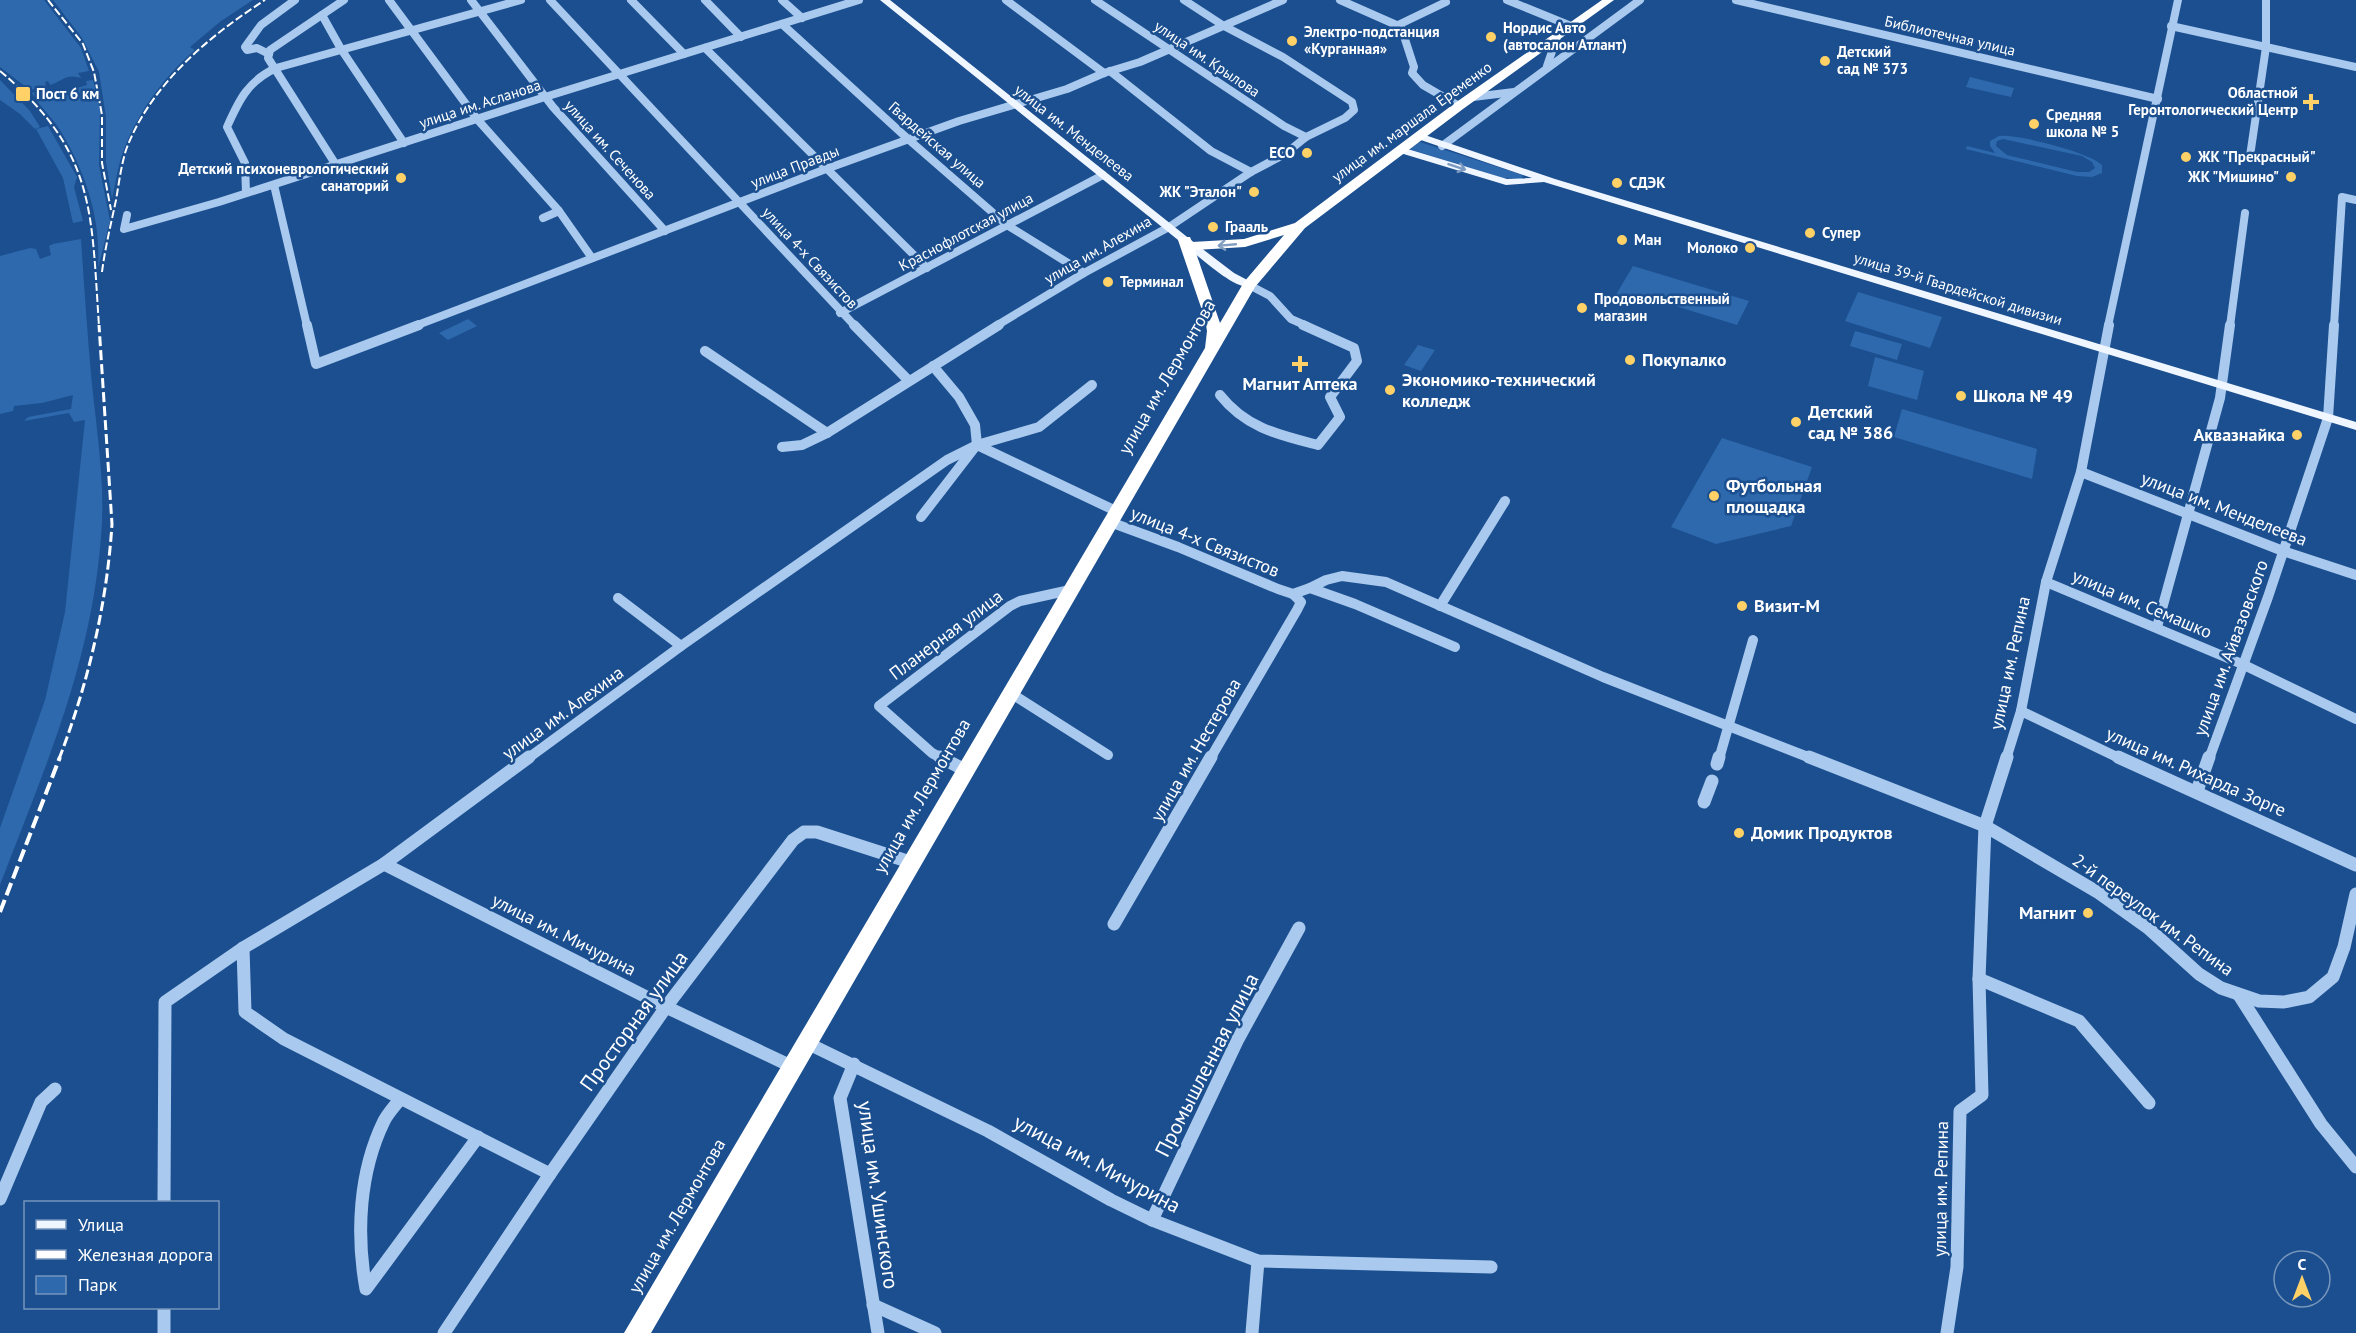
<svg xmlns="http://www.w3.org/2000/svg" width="2356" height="1333" viewBox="0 0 2356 1333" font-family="'PT Sans',sans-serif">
<rect width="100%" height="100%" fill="#1b4f8f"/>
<g fill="#2e69ad" fill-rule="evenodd">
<path d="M0,0H44L81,48L89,71L78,73L81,78C65,73 63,81 50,85L48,81L45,82L46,86L30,90L0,67Z"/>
<path d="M53,0H253L221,21L190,47L195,50C163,77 134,117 121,158C117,171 115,186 112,199L106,162V117L99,72L82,38Z"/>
<path d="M1970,77L2014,88L2011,97L1966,87Z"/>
<path d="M0,80L30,111L40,127L35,129L20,114L0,100Z"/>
<path d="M93,80L100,110L99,165L110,221L98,268C101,218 86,173 60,130C52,117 39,106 32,93L46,87L53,95L87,85L86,81Z"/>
<path d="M48,126L77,177L74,187L83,221L73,223L63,178L36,129Z"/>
<path d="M1999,136C2018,134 2089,152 2102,165V173L2092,177L2077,176L1966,149L1967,146L1995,153L1990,146V141ZM2003,139L2082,156L2092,162L2095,168L2089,172H2077L2007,155L1996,146L1997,141Z"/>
<path d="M1420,142L1523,175L1522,179L1503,178L1409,149Z"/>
<path d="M81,239C84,284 87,329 91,374C96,428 106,483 101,537C91,665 45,767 0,885V828L45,700L65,612L85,420L74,422L69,413L24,421L28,417L71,409L73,395L42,403L14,406L13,411L0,414V256L30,248L36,249L40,259L51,255L49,246L53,244Z"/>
<path d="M1633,266L1749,301L1737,325L1640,295L1634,305L1614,298Z"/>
<path d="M1858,292L1942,317L1930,348L1845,321Z"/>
<path d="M468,319L477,326L448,340L439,333Z"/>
<path d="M1855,331L1902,344L1897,360L1850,346Z"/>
<path d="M1418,345L1435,350L1421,371L1404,365Z"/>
<path d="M1875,357L1924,371L1917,400L1868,386Z"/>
<path d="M1902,409L2037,449L2032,479L1894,437Z"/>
<path d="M1722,438L1812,467L1791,526L1716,544L1671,527Z"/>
</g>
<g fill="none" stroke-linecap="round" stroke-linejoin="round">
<g stroke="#a9c9ee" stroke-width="8">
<path d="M389,0L477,119L559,211L592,258"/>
<path d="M471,0L553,107L665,231"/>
<path d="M550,0L855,326"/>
<path d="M631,0L684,54"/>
<path d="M705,0L741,37"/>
<path d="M782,0L802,18"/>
<path d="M1006,0L1104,73"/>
<path d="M1095,0L1284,126L1306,137"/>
<path d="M1340,0L1401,27L1414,67L1412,73L1423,85L1459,106"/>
<path d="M1507,0L1571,26"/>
<path d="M1736,0L2158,99"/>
<path d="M322,15L341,49L404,143"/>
<path d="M782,24L908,139L1007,225L1084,273"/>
<path d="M1398,25L1446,2"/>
<path d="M2171,26L2356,67"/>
<path d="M705,48L927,268"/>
<path d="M269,54L257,48L247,50L245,47L261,25L295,0"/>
<path d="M1547,66L1557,37"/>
<path d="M1110,71L1211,151L1251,172"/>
<path d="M1473,97L1514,92"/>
<path d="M1442,146L1640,0"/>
<path d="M2250,156L2266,47V0"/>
<path d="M336,165L268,58L270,50L344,0"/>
<path d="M274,185L307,326"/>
<path d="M246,193L245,163L227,127C239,100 248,81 276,68L521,0"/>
<path d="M127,215L124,229L219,202L545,97L859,0"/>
<path d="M543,218L559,211"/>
<path d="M1249,285L1270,296L1291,319L1307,326"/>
<path d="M840,313L1103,175"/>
<path d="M415,326L826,169L959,121L1067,89L1104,73L1140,62L1283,0"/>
<path d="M996,326L1084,273L1169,227L1251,172L1285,154L1306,137L1345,118L1354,110L1352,102L1283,57L1224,26L1184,0"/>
<path d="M2108,326L2178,0"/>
<path d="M2230,326L2245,213"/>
<path d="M2334,326L2342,197L2356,200"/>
</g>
<g stroke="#a9c9ee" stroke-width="10">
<path d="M307,325L316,364L419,325"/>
<path d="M854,325L908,380"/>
<path d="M705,351L827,433"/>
<path d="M933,366L959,397L975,425L977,445"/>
<path d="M1220,395C1246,428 1279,435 1318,445L1340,417L1330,397L1357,361L1354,348L1303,325"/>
<path d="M977,445L1116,511"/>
<path d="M782,447L802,445L827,433L999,325"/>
<path d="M2081,472L2283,551L2356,575"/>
<path d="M921,517L975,447"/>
<path d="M1110,522L1178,547L1278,589L1293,594L1310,588L1355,604L1455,647"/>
<path d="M2046,582L2242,664L2356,719"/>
<path d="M1310,588L1326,580L1342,576L1386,582L1603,677L1813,759"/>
<path d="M618,598L681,646"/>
<path d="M1440,606L1505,501"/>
<path d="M2157,627L2220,398L2230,325"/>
<path d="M1012,694L1108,755"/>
<path d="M2021,711L2121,759"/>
<path d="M527,759L681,646L947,460L977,445L1039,427L1092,385"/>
<path d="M943,759L932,753L879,706L1010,606L1020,601L1070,590"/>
<path d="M1210,759L1297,610L1301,602L1293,594"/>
<path d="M1719,759L1753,640"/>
<path d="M2006,759L2021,711L2046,582L2081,472L2109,325"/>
<path d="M2209,759L2268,597L2328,418L2334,325"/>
</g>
<g stroke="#a9c9ee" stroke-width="13">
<path d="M940,757L965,770"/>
<path d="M1809,757L1985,826L2099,893L2148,928L2199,974L2221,988L2259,1001L2284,1002L2309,997L2333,977L2344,947L2356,894"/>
<path d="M2118,757L2356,865"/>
<path d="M1717,764L1719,757"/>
<path d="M2197,791L2209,757"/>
<path d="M1704,802L1712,781"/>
<path d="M384,864L666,1007L793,1067"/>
<path d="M1114,924L1211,757"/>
<path d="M243,948L245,1012L284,1039L550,1174"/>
<path d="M1979,979L2079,1021L2149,1103"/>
<path d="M2239,995L2321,1124L2356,1167"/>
<path d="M807,1043L988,1131L1111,1200L1152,1220L1258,1261L1491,1267"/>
<path d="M854,1064L840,1098L878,1333"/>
<path d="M400,1099C395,1106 388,1113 384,1121C359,1172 356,1234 366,1289L478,1137"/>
<path d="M0,1199L41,1102L55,1089"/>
<path d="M164,1202L165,1002L243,948L384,864L529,757"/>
<path d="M1152,1220L1238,1039L1299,928"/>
<path d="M873,1305L935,1333"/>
<path d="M164,1308V1333"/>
<path d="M444,1333L550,1174L666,1007L793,840L804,832H817L910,862"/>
<path d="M1252,1333L1258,1261"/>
<path d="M1947,1333L1957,1267L1960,1111L1982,1095L1979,979L1985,826L2007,757"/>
</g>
<g fill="#f0f6ff" fill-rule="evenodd">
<path d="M880,0H890L1196,244L1234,273L1253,283V287C1236,291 1202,259 1188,248Z"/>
<path d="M1419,133L1555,179L2356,422V430L1544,182L1506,185L1397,152L1396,150L1401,147L1507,179L1532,178L1415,138L1414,136Z"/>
</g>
<path fill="#fff" fill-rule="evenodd" d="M1602,0H1614L1463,109L1305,228L1255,287L651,1333H624L1205,348L1207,331L1205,319L1178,240L1180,237H1190L1192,242L1244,239L1295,223L1455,103ZM1284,235L1244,282L1220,323L1195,250L1245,247Z"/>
<g stroke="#fff" stroke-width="2" stroke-dasharray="8 3" stroke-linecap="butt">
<path d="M48,0L83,44L94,72L102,115V163L111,210"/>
<path d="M0,71C96,152 91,210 99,326"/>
<path d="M102,272C105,248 111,224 116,200C119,183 121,166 126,150C150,85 209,36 265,0"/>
</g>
<path stroke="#fff" stroke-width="3" stroke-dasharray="10 4" stroke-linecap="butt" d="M59,759C88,684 107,604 112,524L99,325"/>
<path stroke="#fff" stroke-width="4" stroke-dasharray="13 5" stroke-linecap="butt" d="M0,912L60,757"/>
</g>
<defs><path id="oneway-shaft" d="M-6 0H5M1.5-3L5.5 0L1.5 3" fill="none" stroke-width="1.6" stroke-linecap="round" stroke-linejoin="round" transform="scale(1.5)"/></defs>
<use stroke="#7b9ac1" href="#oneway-shaft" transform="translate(1457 167) rotate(18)"/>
<use stroke="#829ec1" href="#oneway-shaft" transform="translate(1227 245) rotate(175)"/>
<g fill="#ffd166" stroke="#1b4f8f" stroke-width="2">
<circle cx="1491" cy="37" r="6"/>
<circle cx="1292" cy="41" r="6"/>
<circle cx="1825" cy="61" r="6"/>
<rect x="15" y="86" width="16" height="16" rx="3"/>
<path d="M2308 93h6v6h6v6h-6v6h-6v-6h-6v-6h6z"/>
<circle cx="2034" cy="124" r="6"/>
<circle cx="1307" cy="153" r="6"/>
<circle cx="2186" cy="157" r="6"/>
<circle cx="2291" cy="177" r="6"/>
<circle cx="401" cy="178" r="6"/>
<circle cx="1617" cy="183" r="6"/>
<circle cx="1254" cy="192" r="6"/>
<circle cx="1213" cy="227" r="6"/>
<circle cx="1810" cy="233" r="6"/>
<circle cx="1622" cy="240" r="6"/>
<circle cx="1750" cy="248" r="6"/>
<circle cx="1108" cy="282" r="6"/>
<circle cx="1582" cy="308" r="6"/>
<circle cx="1630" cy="360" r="6"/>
<path d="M1297 355h6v6h6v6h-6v6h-6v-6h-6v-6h6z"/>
<circle cx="1390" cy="390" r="6"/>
<circle cx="1961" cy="396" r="6"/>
<circle cx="1796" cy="422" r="6"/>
<circle cx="2297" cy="435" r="6"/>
<circle cx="1714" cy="496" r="6"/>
<circle cx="1742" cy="606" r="6"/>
<circle cx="1739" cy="833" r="6"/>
<circle cx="2088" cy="913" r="6"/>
</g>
<g text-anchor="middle" stroke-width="5" stroke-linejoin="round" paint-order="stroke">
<g font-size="15" font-weight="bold" fill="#fff" stroke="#1b4f8f" text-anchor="start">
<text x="1503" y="33">Нордис Авто<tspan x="1503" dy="17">(автосалон Атлант)</tspan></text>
<text x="1304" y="37">Электро-подстанция<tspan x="1304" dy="17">«Курганная»</tspan></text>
<text x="1837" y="57">Детский<tspan x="1837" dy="17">сад № 373</tspan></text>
<text x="2298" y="98" text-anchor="end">Областной<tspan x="2298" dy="17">Геронтологический Центр</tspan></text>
<text x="36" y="99">Пост 6 км</text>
<text x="2046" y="120">Средняя<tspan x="2046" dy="17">школа № 5</tspan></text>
<text x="1295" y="158" text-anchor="end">ECO</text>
<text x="2198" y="162">ЖК "Прекрасный"</text>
<text x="389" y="174" text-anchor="end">Детский психоневрологический<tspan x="389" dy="17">санаторий</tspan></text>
<text x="2279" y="182" text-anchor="end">ЖК "Мишино"</text>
<text x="1629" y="188">СДЭК</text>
<text x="1242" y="197" text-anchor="end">ЖК "Эталон"</text>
<text x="1225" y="232">Грааль</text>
<text x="1822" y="238">Супер</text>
<text x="1634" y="245">Ман</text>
<text x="1738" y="253" text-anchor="end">Молоко</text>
<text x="1120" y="287">Терминал</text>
<text x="1594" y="304">Продовольственный<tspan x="1594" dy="17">магазин</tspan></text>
</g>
<g font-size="15" fill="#fff" stroke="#1b4f8f">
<text transform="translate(1950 36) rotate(13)" y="5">Библиотечная улица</text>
<text transform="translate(1207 59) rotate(34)" y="5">улица им. Крылова</text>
<text transform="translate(480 104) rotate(-18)" y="5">улица им. Асланова</text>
<text transform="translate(1412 122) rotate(-36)" y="5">улица им. маршала Еременко</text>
<text transform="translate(1074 133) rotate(38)" y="5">улица им. Менделеева</text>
<text transform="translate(937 145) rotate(41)" y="5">Гвардейская улица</text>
<text transform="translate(610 150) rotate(48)" y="5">улица им. Сеченова</text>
<text transform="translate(795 167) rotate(-21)" y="5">улица Правды</text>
<text transform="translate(966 232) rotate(-28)" y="5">Краснофлотская улица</text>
<text transform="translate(1098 250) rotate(-30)" y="5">улица им. Алехина</text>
<text transform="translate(810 258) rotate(47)" y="5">улица 4-х Связистов</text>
<text transform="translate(1958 289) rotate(17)" y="5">улица 39-й Гвардейской дивизии</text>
</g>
<g font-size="18" font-weight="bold" fill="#fff" stroke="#1b4f8f" text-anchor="start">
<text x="1642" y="366">Покупалко</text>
<text x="1402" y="386">Экономико-технический<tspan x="1402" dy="21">колледж</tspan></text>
<text x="1300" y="390" text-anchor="middle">Магнит Аптека</text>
<text x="1973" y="402">Школа № 49</text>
<text x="1808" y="418">Детский<tspan x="1808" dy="21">сад № 386</tspan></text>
<text x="2285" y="441" text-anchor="end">Аквазнайка</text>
<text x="1726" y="492">Футбольная<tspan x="1726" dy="21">площадка</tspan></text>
<text x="1754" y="612">Визит-М</text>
<text x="1751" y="839">Домик Продуктов</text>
<text x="2076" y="919" text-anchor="end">Магнит</text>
</g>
<g font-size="18" fill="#fff" stroke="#1b4f8f">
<text transform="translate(1167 377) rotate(-60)" y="6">улица им. Лермонтова</text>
<text transform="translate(2224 509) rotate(21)" y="6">улица им. Менделеева</text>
<text transform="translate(1205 542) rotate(22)" y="6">улица 4-х Связистов</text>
<text transform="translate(2142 604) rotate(23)" y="6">улица им. Семашко</text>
<text transform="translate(946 635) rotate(-37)" y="6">Планерная улица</text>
<text transform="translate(2231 648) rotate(-70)" y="6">улица им. Айвазовского</text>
<text transform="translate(2010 663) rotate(-78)" y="6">улица им. Репина</text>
<text transform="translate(563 713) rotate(-36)" y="6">улица им. Алехина</text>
<text transform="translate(1196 750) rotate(-60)" y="6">улица им. Нестерова</text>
<text transform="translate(2196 772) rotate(24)" y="6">улица им. Рихарда Зорге</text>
<text transform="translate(922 796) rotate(-60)" y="6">улица им. Лермонтова</text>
<text transform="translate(2153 915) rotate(36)" y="6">2-й переулок им. Репина</text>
<text transform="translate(564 935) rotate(27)" y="6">улица им. Мичурина</text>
<text transform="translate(1941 1189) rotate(-89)" y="6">улица им. Репина</text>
<text transform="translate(677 1216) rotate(-60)" y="6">улица им. Лермонтова</text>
</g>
<g font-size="21" fill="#fff" stroke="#1b4f8f">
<text transform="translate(634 1021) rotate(-54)" y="7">Просторная улица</text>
<text transform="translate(1207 1065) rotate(-63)" y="7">Промышленная улица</text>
<text transform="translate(1097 1164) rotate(28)" y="7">улица им. Мичурина</text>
<text transform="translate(878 1195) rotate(82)" y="7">улица им. Ушинского</text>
</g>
</g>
<rect x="24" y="1201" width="195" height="108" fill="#1b4f8f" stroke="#7695bc" stroke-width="1.5"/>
<rect x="36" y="1220" width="30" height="9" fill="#f0f6ff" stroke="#7695bc" stroke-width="1.5"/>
<text x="78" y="1231" font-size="18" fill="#ffffff">Улица</text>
<rect x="36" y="1250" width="30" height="9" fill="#ffffff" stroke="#7695bc" stroke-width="1.5"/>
<text x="78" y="1261" font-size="18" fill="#ffffff">Железная дорога</text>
<rect x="36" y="1276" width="30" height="18" fill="#2e69ad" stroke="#7695bc" stroke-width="1.5"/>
<text x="78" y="1291" font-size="18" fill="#ffffff">Парк</text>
<g transform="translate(2302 1279)"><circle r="28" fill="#1b4f8f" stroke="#7695bc" stroke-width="1.5"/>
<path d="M0-4.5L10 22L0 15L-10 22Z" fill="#ffd166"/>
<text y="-9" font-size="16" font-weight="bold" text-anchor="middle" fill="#ffffff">С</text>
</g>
</svg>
